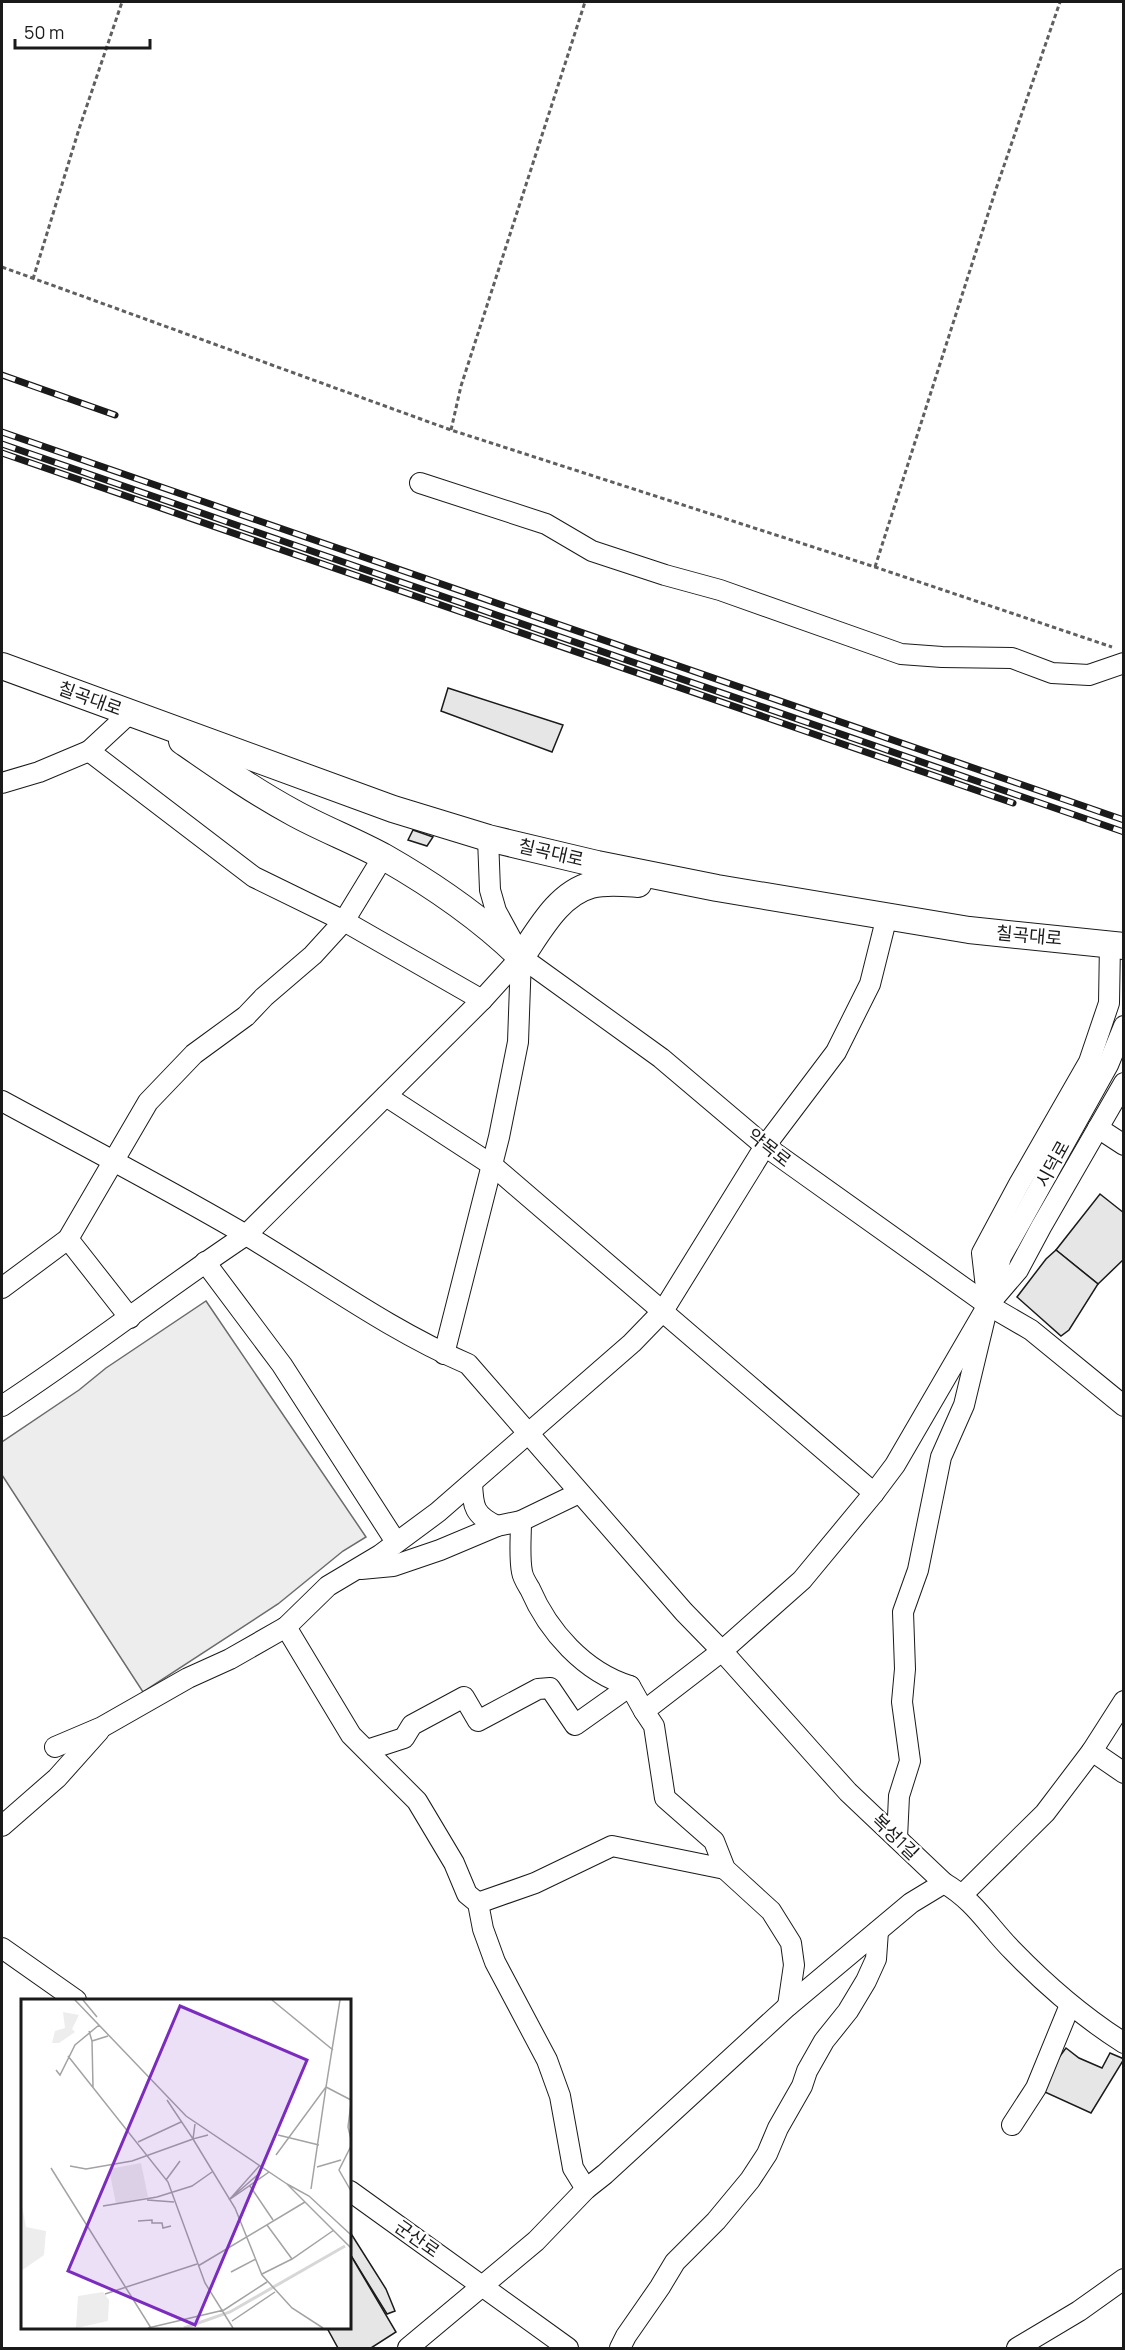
<svg xmlns="http://www.w3.org/2000/svg" width="1125" height="2350" viewBox="0 0 1125 2350" font-family="Manrope,'Noto Sans KR',sans-serif">
<rect width="100%" height="100%" fill="#fff"/>
<path fill="#ededed" stroke="#6a6a6a" stroke-width="1.5" d="M206,1301L366,1537L343,1551L278,1604L143,1692L2,1475V1442L79,1390L106,1368Z"/>
<g fill="#e6e6e6" stroke="#1a1a1a" stroke-width="1.5">
<path d="M448,688L563,725L552,752L441,711Z"/>
<path d="M413,830L433,837L427,846L408,840Z"/>
<path d="M1100,1194L1124,1213V1259L1098,1284L1056,1250Z"/>
<path d="M1056,1250L1098,1284L1069,1330L1061,1336L1017,1297L1046,1259Z"/>
<path d="M1066,2048L1079,2058L1102,2068L1110,2053L1124,2059L1091,2113L1036,2088Z"/>
<path d="M350,2232L386,2289L395,2311L387,2314L350,2254Z"/>
<path d="M350,2254L396,2332L371,2348H338L327,2328H350Z"/>
</g>
<g fill="none" stroke-linecap="round" stroke-linejoin="round">
<defs>
<g id="minor">
<path d="M420,483L546,524L592,551L665,575L720,590L901,654L942,657L1012,658L1052,673L1089,675L1124,663"/>
<path d="M89,751L254,877L344,921L482,1000"/>
<path d="M2,783L39,772L89,751L130,713"/>
<path d="M488,838L490,890L496,911L521,957L661,1058L765,1146L988,1305L1031,1330L1124,1406"/>
<path d="M386,1096L492,1165L874,1493"/>
<path d="M2,1101C83,1145 166,1188 246,1235C320,1279 389,1330 468,1364L684,1612L722,1651L821,1762L848,1792L944,1883C975,1901 989,1927 1013,1951C1047,1986 1083,2017 1124,2043"/>
<path d="M1098,1128L1124,1145"/>
<path d="M68,1239L130,1318"/>
<path d="M205,1262L282,1365L396,1542"/>
<path d="M2,1288L68,1239L148,1102L194,1054L246,1016L264,997L313,955L344,921L383,857"/>
<path d="M991,1294L1001,1257L1108,1065L1124,1026"/>
<path d="M444,1354L499,1137L518,1042L521,957"/>
<path d="M2,1406C85,1352 163,1290 246,1235L482,1000L521,957"/>
<path d="M472,1483C473,1507 474,1515 497,1526"/>
<path d="M521,1521C521,1537 519,1557 522,1572C523,1578 527,1584 530,1589C548,1631 584,1672 630,1686L644,1711"/>
<path d="M361,1569L393,1566L440,1550L497,1526L521,1521L579,1493"/>
<path d="M286,1627L351,1735L417,1801L454,1863L467,1894L478,1903L483,1929L495,1962L547,2060L560,2096L573,2168L586,2189"/>
<path d="M55,1747L102,1727L188,1678L230,1659L286,1627L328,1586L380,1555L438,1512L632,1343L663,1311L765,1146L836,1052L870,984L887,916"/>
<path d="M367,1750L404,1738L412,1725L464,1697L478,1721L538,1689L550,1688L575,1725L630,1686"/>
<path d="M1092,1751L1124,1773"/>
<path d="M2,1826L57,1778L99,1731"/>
<path d="M897,1838L899,1796L910,1761L902,1702L905,1669L903,1612L918,1570L941,1457L964,1405L988,1305L982,1253L1019,1184L1089,1062L1109,1003L1110,943"/>
<path d="M963,1894L1045,1813L1092,1751L1124,1701"/>
<path d="M478,1903L535,1883L612,1846L725,1869"/>
<path d="M2,1948L76,2000"/>
<path d="M788,2006L794,1965L791,1943L771,1911L725,1869L714,1841L665,1798L654,1726L644,1711L722,1651L802,1580L874,1493L895,1465L988,1305L1018,1270L1041,1227L1124,1083"/>
<path d="M1012,2125L1036,2088L1070,2005"/>
<path d="M350,2191L568,2348"/>
<path d="M408,2348L536,2241L586,2189L605,2174L788,2006L911,1903L944,1883"/>
<path d="M620,2348L626,2336L660,2287L675,2262L716,2221L750,2180L767,2154L778,2128L802,2086L807,2071L824,2041L848,2011L866,1981L876,1959L878,1931"/>
<path d="M1017,2348L1079,2311L1124,2279"/>
</g>
<g id="major">
<path d="M2,666L393,809L488,838L597,864L717,888L969,930L1124,946"/>
<path d="M182,741C218,766 255,792 294,813C323,829 355,841 384,857C433,885 481,918 521,957C539,931 558,894 591,885C606,881 624,883 638,884"/>
</g>
</defs>
<use href="#minor" stroke="#1a1a1a" stroke-width="22"/>
<use href="#major" stroke="#1a1a1a" stroke-width="28"/>
<g stroke="#5f5f5f" stroke-width="3" stroke-dasharray="4.5 3" stroke-linecap="butt">
<path d="M2,267L451,430L875,567L1112,647"/>
<path d="M33,279L79,129L122,2"/>
<path d="M451,430L461,386L585,2"/>
<path d="M875,567L996,189L1060,2"/>
</g>
<use href="#minor" stroke="#fff" stroke-width="20"/>
<use href="#major" stroke="#fff" stroke-width="26"/>
<defs>
<g id="rail">
<path d="M2,375L115,415"/>
<path d="M2,432L1124,820"/>
<path d="M2,444L1124,832"/>
<path d="M2,453L1013,803"/>
</g>
</defs>
<use href="#rail" stroke="#1a1a1a" stroke-width="7"/>
<use href="#rail" stroke="#fff" stroke-width="4.5" stroke-dasharray="14" stroke-linecap="butt"/>
</g>
<g text-anchor="middle" stroke-width="4.5" stroke-linejoin="round" paint-order="stroke">
<g font-size="18" fill="#1a1a1a" stroke="#fff">
<text transform="translate(90 699) rotate(20)" y="6">칠곡대로</text>
<text transform="translate(551 853) rotate(13)" y="6">칠곡대로</text>
<text transform="translate(1029 936) rotate(5)" y="6">칠곡대로</text>
<text transform="translate(769 1148) rotate(38)" y="6">약목로</text>
<text transform="translate(1053 1164) rotate(-61)" y="6">시덕로</text>
<text transform="translate(895 1837) rotate(44)" y="6">복성1길</text>
<text transform="translate(417 2239) rotate(35)" y="6">군산로</text>
</g>
</g>
<g transform="translate(21 1999)">
<rect width="330" height="330" fill="#fff"/>
<path d="M42,13L58,16L51,30L54,33L38,44H31L34,32L44,29ZM120,164L127,198L95,205L88,170ZM0,202L5,228L25,232L23,256L0,272ZM82,293L88,301L87,322L55,329L57,297Z" fill="#ededed"/>
<path fill="none" stroke="#d7d7d7" stroke-width="3" d="M163,329L209,313L324,247"/>
<path fill="none" stroke="#a3a3a3" stroke-width="1.5" d="M54,1L165,117L266,185L330,249M62,1L76,18M251,1L312,51M68,32L71,42L87,37M71,42L72,88M47,57L147,183L184,284L212,329M35,71L39,76L54,46L78,26M146,101L172,140L187,136M330,104L327,128L330,140M174,125L172,140L214,209L241,276L271,309L302,329M257,136L298,146M117,143L160,123M330,147L318,171L330,192M255,156L305,88L319,1M49,167L65,170L111,162L172,140M296,168L320,161M30,169L130,329M145,181L159,162M266,185L288,197L329,235M229,187L252,221M290,190L305,88L330,101M210,199L240,173M126,201L153,203M208,201L248,173M208,201L239,166M82,207L136,198L171,187L191,173M117,222L131,221V224H141L142,229L150,227M246,226L271,260M177,267L284,203M210,273L235,260M241,275L271,260L313,231M84,295L176,265M211,322L254,293M127,329L203,311L246,283"/>
<path fill="#7b2cbf" fill-opacity="0.15" stroke="#7b2cbf" stroke-width="3" d="M159,7L286,61L174,326L47,272Z"/>
<rect width="330" height="330" fill="none" stroke="#1a1a1a" stroke-width="3"/>
</g>
<rect width="1125" height="2350" fill="none" stroke="#1a1a1a" stroke-width="6"/>
<path d="M15 39v9h135v-9" fill="none" stroke="#1a1a1a" stroke-width="3"/>
<text x="24" y="39" font-size="18" fill="#1a1a1a" stroke="#ffffff" stroke-width="4.5" paint-order="stroke">50 m</text>
</svg>
